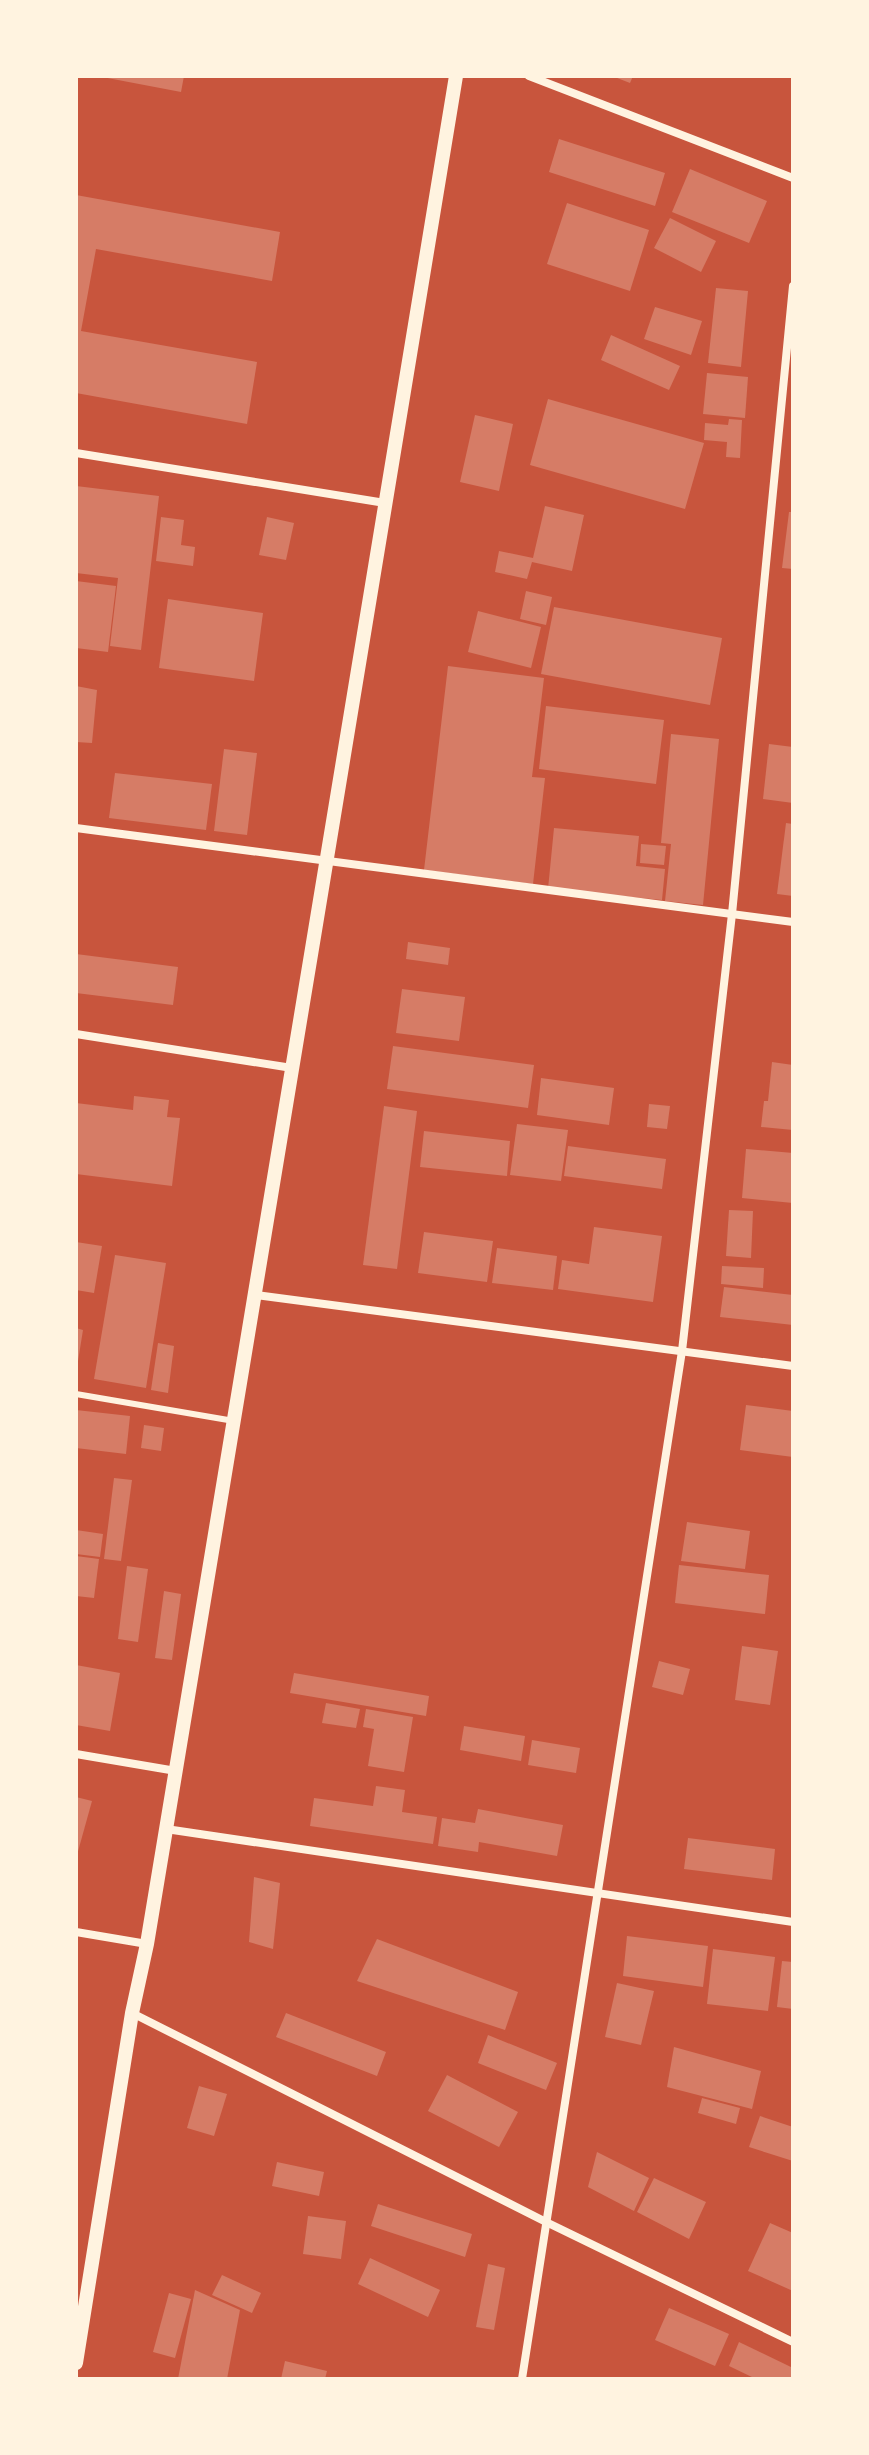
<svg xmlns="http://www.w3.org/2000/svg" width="869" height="2455" viewBox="0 0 869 2455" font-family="Barlow,sans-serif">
<rect width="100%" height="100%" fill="#c8553d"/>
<g fill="#d67c66">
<path d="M97,76H184L181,92Z"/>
<path d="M612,76H633L630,83Z"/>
<path d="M559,139L665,173L655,206L549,172Z"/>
<path d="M690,169L767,201L749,243L672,212Z"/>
<path d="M76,195L280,232L272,281L96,249L81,331L257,362L247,424L76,393Z"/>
<path d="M567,203L649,230L630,291L547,264Z"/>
<path d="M670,218L716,241L701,272L654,248Z"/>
<path d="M716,288L748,291L741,367L708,363Z"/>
<path d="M655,307L702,321L691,355L644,339Z"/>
<path d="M611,335L680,366L669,390L601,360Z"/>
<path d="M707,373L748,377L745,418L703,414Z"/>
<path d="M548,399L704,443L685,509L530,465Z"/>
<path d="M475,415L513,424L499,491L460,482Z"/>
<path d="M729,419L742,420L740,458L726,457L727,442L704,440L705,423L728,425Z"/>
<path d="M76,486L159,496L141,650L110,646L118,578L76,573Z"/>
<path d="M545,506L584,515L572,571L532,562L527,579L495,572L499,551L533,558Z"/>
<path d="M789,512H793V569L782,568Z"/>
<path d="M161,517L184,520L181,545L195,547L193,566L156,561Z"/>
<path d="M267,517L294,523L286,560L259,555Z"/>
<path d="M76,581L116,586L108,652L76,648Z"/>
<path d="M526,591L552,597L546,625L520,619Z"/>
<path d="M168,599L263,613L254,681L159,668Z"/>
<path d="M554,607L722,638L710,705L541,674Z"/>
<path d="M478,611L541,627L531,668L468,652Z"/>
<path d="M448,666L544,678L532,777L545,778L533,884L424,870Z"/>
<path d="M76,686L97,690L92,743L76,742Z"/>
<path d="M546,706L664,720L656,784L539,769Z"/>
<path d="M671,734L719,739L703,905L665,901L671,844L661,843Z"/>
<path d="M769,744L793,747V803L763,799Z"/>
<path d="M224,749L257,753L247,835L214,831Z"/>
<path d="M115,773L212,784L206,830L109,818Z"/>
<path d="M786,823L793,824V896L777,894Z"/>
<path d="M554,828L639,836L636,866L665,869L662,900L548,889Z"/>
<path d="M641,844L666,846L664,865L640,863Z"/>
<path d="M408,942L450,948L448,965L406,959Z"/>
<path d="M76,954L178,967L173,1005L76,993Z"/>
<path d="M402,989L465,997L459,1041L396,1033Z"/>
<path d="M393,1046L534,1065L528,1108L387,1089Z"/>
<path d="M772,1062L793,1065V1130L761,1127L764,1101H768Z"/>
<path d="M541,1078L614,1088L609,1125L537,1115Z"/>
<path d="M134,1096L169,1100L167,1117L180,1118L172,1186L76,1174V1103L133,1110Z"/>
<path d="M649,1104L670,1106L667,1129L647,1127Z"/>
<path d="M384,1106L417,1111L397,1269L363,1265Z"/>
<path d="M517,1124L568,1130L561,1181L510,1175Z"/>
<path d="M424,1131L510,1141L507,1176L420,1167Z"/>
<path d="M568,1146L666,1159L662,1189L564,1176Z"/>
<path d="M746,1149L793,1153V1203L742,1198Z"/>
<path d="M729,1210L753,1211L751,1258L726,1256Z"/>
<path d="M594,1227L662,1236L653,1302L558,1289L562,1260L589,1264Z"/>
<path d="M424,1232L493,1241L487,1282L418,1273Z"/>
<path d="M76,1242L102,1246L94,1293L76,1290Z"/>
<path d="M497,1248L557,1256L553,1290L492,1283Z"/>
<path d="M115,1255L166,1263L146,1388L94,1379Z"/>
<path d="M722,1266L764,1268L763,1288L721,1284Z"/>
<path d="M724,1287L793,1295V1325L720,1317Z"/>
<path d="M76,1328L83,1330L78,1361H76Z"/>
<path d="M158,1343L174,1346L168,1393L151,1390Z"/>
<path d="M746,1405L793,1411V1457L740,1450Z"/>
<path d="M76,1410L130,1416L126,1454L76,1448Z"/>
<path d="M144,1425L164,1428L161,1451L141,1448Z"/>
<path d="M114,1478L132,1480L121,1561L104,1559Z"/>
<path d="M687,1522L750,1531L745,1569L681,1561Z"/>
<path d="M76,1530L103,1534L100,1557L76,1554Z"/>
<path d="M76,1556L99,1559L94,1598L76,1596Z"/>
<path d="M679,1565L769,1575L765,1614L675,1603Z"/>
<path d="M127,1566L148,1569L138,1642L118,1639Z"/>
<path d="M164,1591L181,1594L172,1660L155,1658Z"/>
<path d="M742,1646L778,1651L770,1705L735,1700Z"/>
<path d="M659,1661L690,1669L683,1695L652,1687Z"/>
<path d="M76,1665L120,1673L110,1731L76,1725Z"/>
<path d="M294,1673L429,1696L426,1716L290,1693Z"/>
<path d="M326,1703L360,1709L356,1728L322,1723Z"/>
<path d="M366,1709L413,1717L404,1772L368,1766L374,1729L363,1727Z"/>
<path d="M464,1726L525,1736L521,1761L460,1750Z"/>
<path d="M532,1740L580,1748L576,1773L528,1765Z"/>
<path d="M376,1786L405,1790L402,1812L437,1817L433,1844L310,1826L314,1798L373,1806Z"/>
<path d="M76,1797L92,1801L77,1855H76Z"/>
<path d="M478,1809L563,1825L557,1856L479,1842L478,1852L438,1846L442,1818L475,1823Z"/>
<path d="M688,1838L775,1849L772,1880L684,1869Z"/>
<path d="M254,1877L280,1883L273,1949L249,1942Z"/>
<path d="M627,1936L708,1946L703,1987L623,1976Z"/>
<path d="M377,1939L518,1992L505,2030L357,1981Z"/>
<path d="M713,1949L775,1957L768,2011L707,2004Z"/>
<path d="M782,1961L793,1962V2009L777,2007Z"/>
<path d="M617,1983L654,1991L641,2045L605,2037Z"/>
<path d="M286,2013L386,2052L377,2076L276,2037Z"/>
<path d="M488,2035L557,2063L546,2090L478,2063Z"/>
<path d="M674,2047L761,2071L752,2109L667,2087Z"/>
<path d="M447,2075L518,2112L499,2147L428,2111Z"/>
<path d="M199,2086L227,2094L214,2136L187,2128Z"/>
<path d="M702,2098L740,2108L736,2124L698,2113Z"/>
<path d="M760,2116L793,2127V2161L749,2147Z"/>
<path d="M597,2152L649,2178L634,2211L588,2187Z"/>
<path d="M277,2162L324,2172L319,2196L272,2186Z"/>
<path d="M654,2178L706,2202L689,2239L637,2212Z"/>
<path d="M378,2204L472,2234L465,2257L371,2226Z"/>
<path d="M308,2216L346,2221L341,2259L303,2254Z"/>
<path d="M770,2223L793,2233V2291L748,2271Z"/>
<path d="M370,2258L440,2290L428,2317L358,2284Z"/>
<path d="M488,2264L505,2268L494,2330L476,2327Z"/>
<path d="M222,2275L261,2293L252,2313L212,2295Z"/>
<path d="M195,2290L240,2310L227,2379H178Z"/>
<path d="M169,2293L191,2299L175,2358L153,2352Z"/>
<path d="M669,2308L729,2334L715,2366L655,2340Z"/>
<path d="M739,2342L793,2368V2379H756L729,2366Z"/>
<path d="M285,2361L327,2371L325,2379H281Z"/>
</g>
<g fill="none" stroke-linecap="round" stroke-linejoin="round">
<path stroke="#fff3e0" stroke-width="6" d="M76,1394L234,1421"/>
<g stroke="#fff3e0" stroke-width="8">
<path d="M529,76L793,178"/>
<path d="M76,453L385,503"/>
<path d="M76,828L793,922"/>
<path d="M76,1034L292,1068"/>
<path d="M256,1295L793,1366"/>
<path d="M76,1754L176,1771"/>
<path d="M166,1829L793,1922"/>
<path d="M76,1932L147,1944"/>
<path d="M132,2013L546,2222L793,2342"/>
<path d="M522,2379L682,1351L732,914L793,286"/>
</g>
<path stroke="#fff3e0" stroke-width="14" d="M76,2363L132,2013L147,1944C251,1321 353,699 456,76"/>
</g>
<rect width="869" height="2455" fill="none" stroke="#fff3e0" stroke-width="156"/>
</svg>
